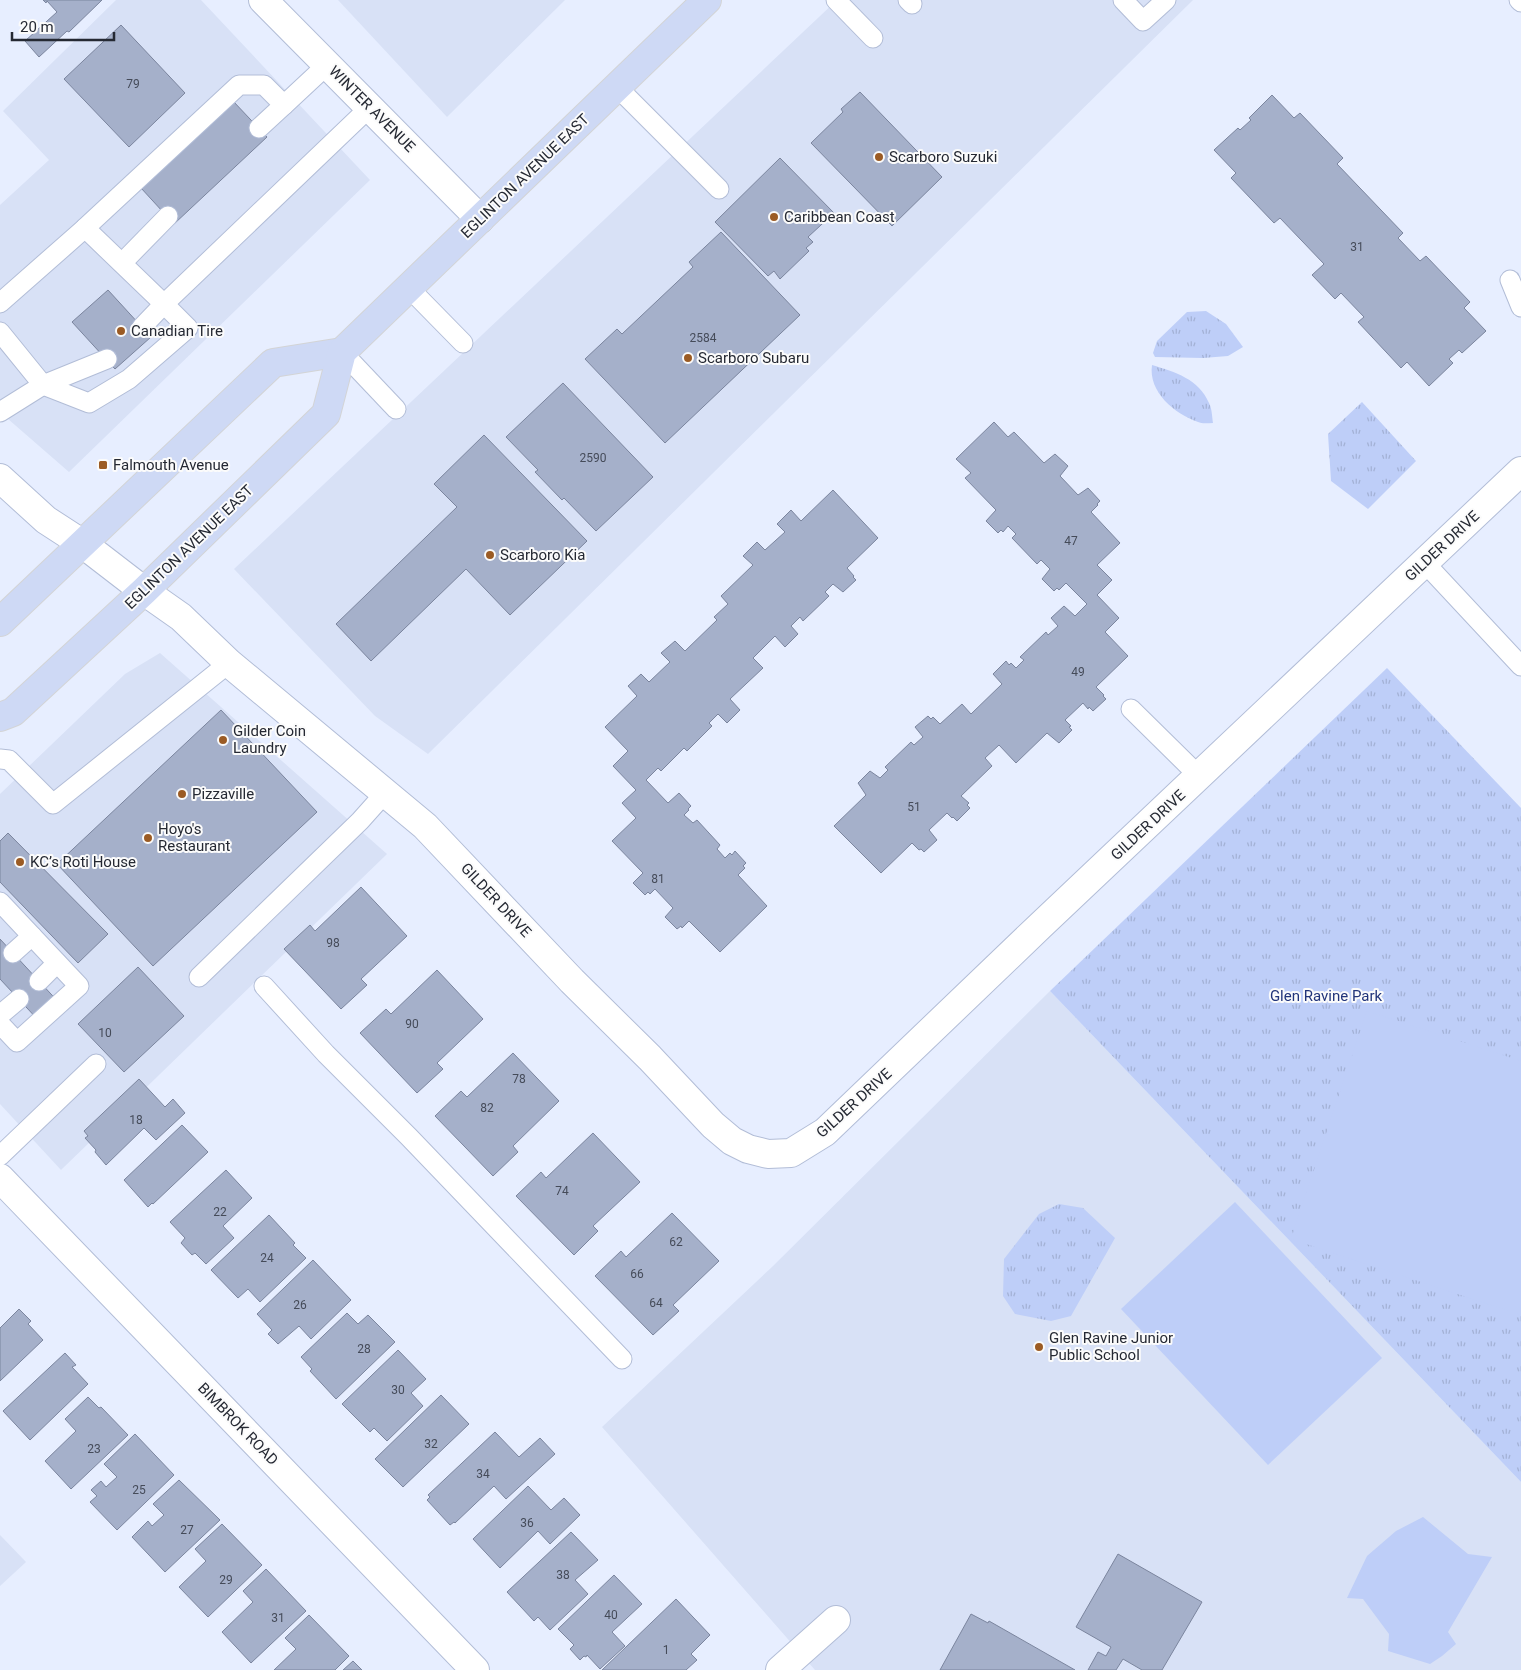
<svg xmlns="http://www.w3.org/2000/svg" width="1521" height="1670" viewBox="0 0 1521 1670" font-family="Roboto,sans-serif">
<defs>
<pattern id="grass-tufts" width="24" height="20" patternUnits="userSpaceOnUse" patternTransform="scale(1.25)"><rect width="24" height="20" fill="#becef8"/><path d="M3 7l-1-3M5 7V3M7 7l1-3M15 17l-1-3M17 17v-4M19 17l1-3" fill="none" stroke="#a3b1d5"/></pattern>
</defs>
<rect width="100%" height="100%" fill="#e7eeff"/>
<g fill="#d8e1f6">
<path d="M116,0H201L370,180L69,472L0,412V205L49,160L3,111Z"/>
<path d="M338,0H565L447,117Z"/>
<path d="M837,0H1193L428,754L375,716L234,569Z"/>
<path d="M160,653L387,854L61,1170L0,1104V794L125,674Z"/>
<path d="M1050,991L1521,1482V1670H815L602,1427L773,1266Z"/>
<path d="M0,1535L26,1562L0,1586Z"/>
</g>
<g fill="url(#grass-tufts)">
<path d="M1206,311L1226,324L1243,347L1228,356L1203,358L1155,357L1153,353L1157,341L1187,312Z"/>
<path d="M1152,365C1175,372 1199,379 1209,403C1212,409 1212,416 1213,423C1208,423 1202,424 1198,422C1175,414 1148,392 1152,365Z"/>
<path d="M1362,402L1416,461L1368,509L1331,481L1328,434Z"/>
<path d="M1387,668L1521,808V1482L1050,991Z"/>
<path d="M1059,1204L1083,1208L1115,1238L1071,1316L1051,1321L1015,1314L1003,1296L1004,1259L1039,1214Z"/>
</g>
<g fill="#becef8">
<path d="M1367,1011L1521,1061V1315L1291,1239Z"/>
<path d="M1235,1202L1382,1358L1268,1465L1121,1309Z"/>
<path d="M1423,1517L1468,1554L1492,1557L1448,1632L1456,1644L1442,1656L1430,1664L1388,1651L1389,1634L1363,1599L1347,1598L1367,1556L1396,1531Z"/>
</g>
<g fill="#a5b0ca" stroke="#7b859e">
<path d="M43,0H102L69,32L67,31L39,57L25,41L57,12L47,1L46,3Z"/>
<path d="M121,25L185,93L129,147L64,79Z"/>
<path d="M860,92L942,177L892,226L811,143L843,112L841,109Z"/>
<path d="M1272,95L1294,118L1300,113L1343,158L1337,164L1403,233L1398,238L1420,261L1426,256L1470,302L1464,308L1486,331L1462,353L1459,350L1449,359L1453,363L1429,386L1407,362L1401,368L1358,322L1364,317L1341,293L1335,299L1312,275L1324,264L1280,218L1274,223L1231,178L1236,173L1214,150L1238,128L1240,130L1251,120L1249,118Z"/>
<path d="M233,101L267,137L174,224L141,188Z"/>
<path d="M780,158L834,213L808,237L813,242L806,248L809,251L780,279L774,271L768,276L715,222Z"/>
<path d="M721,232L800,315L665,443L585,359L617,329L622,334L693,267L689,262Z"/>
<path d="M108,290L151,337L115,369L72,322Z"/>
<path d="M563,383L653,477L596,531L564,498L562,500L535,472L538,470L506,437Z"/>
<path d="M994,422L1008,437L1014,432L1044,463L1055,454L1068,466L1060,476L1078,495L1088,488L1100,501L1097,504L1098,505L1091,512L1120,543L1097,565L1112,580L1097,595L1119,618L1105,632L1128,656L1096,687L1104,695L1103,696L1106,699L1093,711L1089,707L1088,709L1083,703L1065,720L1071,726L1069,727L1072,730L1059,743L1047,733L1016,763L999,745L985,758L992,766L961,796L969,803L967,805L970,808L957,821L953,817L952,818L947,813L929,830L937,840L924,852L921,849L919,850L912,843L881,873L834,826L866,795L858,783L870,771L880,778L888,770L885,767L911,742L914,745L923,737L915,727L928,716L931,719L933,717L940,724L962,704L971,714L1002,684L993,674L1006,661L1009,665L1011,663L1016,668L1024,660L1020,657L1046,632L1048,635L1058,626L1051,618L1064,606L1075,616L1087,604L1066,583L1059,590L1057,588L1054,591L1042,579L1050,569L1041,560L1037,564L1012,538L1016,534L1008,526L1003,532L1001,530L998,533L986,521L996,510L965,478L971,473L956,459Z"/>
<path d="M484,435L587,541L510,615L466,569L371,661L336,624L457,507L434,484Z"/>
<path d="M833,490L878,538L847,568L854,576L853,577L856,580L843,592L833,584L825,592L829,596L803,621L800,617L791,626L798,634L785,647L775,636L753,658L763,668L730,699L740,710L727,723L718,714L709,723L712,726L687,751L684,748L661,771L658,768L646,780L668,803L679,793L691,806L688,809L689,810L684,815L693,823L697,820L720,845L717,849L725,858L730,853L732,855L735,851L746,863L743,866L745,868L738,875L767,906L720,952L689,921L682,928L681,926L677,929L665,917L673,908L655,889L650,894L648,892L645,895L633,883L643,873L612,841L636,818L622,803L636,790L613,766L628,751L605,727L637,696L628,686L641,674L649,682L670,662L661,653L675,641L685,651L717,620L714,617L728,604L721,596L753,565L743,556L757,542L765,550L785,532L777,524L791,510L801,521Z"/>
<path d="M221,710L317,812L153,966L57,864Z"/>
<path d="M8,833L108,934L78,963L0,882V841Z"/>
<path d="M361,887L407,936L361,979L367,985L341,1009L284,949L310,925L315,931Z"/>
<path d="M0,939L63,1007L40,1022L0,979Z"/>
<path d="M138,967L184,1016L124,1072L78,1024Z"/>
<path d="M437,970L483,1019L437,1063L443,1069L417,1093L360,1033L386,1009L391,1014Z"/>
<path d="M513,1053L559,1101L513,1146L518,1152L493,1176L435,1116L461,1091L467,1097Z"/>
<path d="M139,1079L165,1107L173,1099L185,1113L156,1140L144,1128L106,1165L95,1152L96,1150L85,1138L88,1136L84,1131Z"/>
<path d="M182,1125L208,1152L153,1204L152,1203L148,1207L124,1180Z"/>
<path d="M593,1133L640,1182L593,1226L598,1231L574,1255L516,1196L541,1172L546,1178Z"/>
<path d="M226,1170L252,1198L223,1226L234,1238L206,1264L195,1253L192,1255L181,1243L185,1238L170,1222Z"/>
<path d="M672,1213L719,1261L673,1305L679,1311L653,1335L595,1276L621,1251L626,1257Z"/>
<path d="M269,1215L295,1243L293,1245L306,1258L260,1302L248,1289L238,1298L211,1270Z"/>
<path d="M313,1260L351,1300L311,1339L299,1326L278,1344L268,1334L272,1330L257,1314Z"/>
<path d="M19,1309L31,1321L28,1324L43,1340L0,1381V1328Z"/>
<path d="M347,1313L358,1324L368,1315L395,1342L336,1399L310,1371L312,1369L301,1357Z"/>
<path d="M398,1350L426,1379L411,1393L423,1406L387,1441L374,1428L370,1432L342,1404Z"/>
<path d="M65,1353L76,1365L72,1367L88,1384L30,1440L3,1411Z"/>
<path d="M441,1395L469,1424L403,1487L375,1459Z"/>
<path d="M88,1397L99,1408L101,1407L128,1435L71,1489L45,1461L76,1431L65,1419Z"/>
<path d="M495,1432L519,1457L540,1438L555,1454L506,1499L494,1486L455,1523L454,1522L450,1525L427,1500L430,1497L428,1495Z"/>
<path d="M135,1434L174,1475L117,1530L90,1502L97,1496L91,1490L101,1481L106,1487L117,1477L104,1464Z"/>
<path d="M179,1480L220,1520L165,1572L132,1537L148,1521L152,1526L164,1515L153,1504Z"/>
<path d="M528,1486L551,1510L564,1498L580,1515L550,1544L538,1531L500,1568L473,1539Z"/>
<path d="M222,1524L262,1565L208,1617L179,1587L206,1561L195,1549Z"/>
<path d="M571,1532L598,1560L575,1580L588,1594L550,1630L538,1617L534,1621L507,1592Z"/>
<path d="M1118,1554L1202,1602L1162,1670H1142L1123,1659L1116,1670H1088L1098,1652L1106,1656L1111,1647L1076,1627Z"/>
<path d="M266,1569L306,1611L251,1663L222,1632L253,1602L243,1591Z"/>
<path d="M614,1575L642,1604L612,1632L625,1646L600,1669L587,1655L586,1657L584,1656L580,1660L570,1649L574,1645L558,1629Z"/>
<path d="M676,1599L710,1635L691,1654L697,1660L686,1670H602Z"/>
<path d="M971,1614L988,1623L989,1621L1075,1670H940Z"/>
<path d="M309,1615L349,1656L335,1670H274L296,1649L285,1638Z"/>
<path d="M353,1661L362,1670H343Z"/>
</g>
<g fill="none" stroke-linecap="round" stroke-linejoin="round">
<defs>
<g id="lane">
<path d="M836,0L873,38"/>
<path d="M908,0L912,4"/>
<path d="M1123,0L1143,21L1166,0"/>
<path d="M1519,0L1521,2"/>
<path d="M328,64L284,105L264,85H239L85,228L164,304L370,107"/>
<path d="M617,87L719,189"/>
<path d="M259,128L284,105"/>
<path d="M122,263L168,216"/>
<path d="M1510,280L1521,307"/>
<path d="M409,288L463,343"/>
<path d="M0,303L85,228"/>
<path d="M0,332L43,385L89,403L129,379L188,328L164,304L142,327"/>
<path d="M342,352L396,409"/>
<path d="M0,412L43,385L107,359"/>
<path d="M1424,562L1521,666"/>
<path d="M1131,709L1199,776"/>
<path d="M0,759L9,760L53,804L229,663"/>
<path d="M0,902L79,986L17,1042L0,1024"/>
<path d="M13,953L32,936"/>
<path d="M199,977L360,821L385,793"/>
<path d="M39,981L57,963"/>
<path d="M264,986L326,1054L409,1137L622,1359"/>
<path d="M0,1015L19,999"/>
<path d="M0,1156L96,1064"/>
</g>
<g id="street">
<path d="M263,0L480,219"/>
<path d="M0,478L46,520L83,544L144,591L181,617L229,663L425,826L572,981L650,1058L713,1125L732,1141L748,1149L768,1154L791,1153L825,1132L1040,926L1521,471"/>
<path d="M0,1178L475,1670"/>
<path d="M780,1670L836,1620"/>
</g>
<g id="primary">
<path d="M0,622L273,363L342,352"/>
<path d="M0,717L13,712L144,591L326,414L342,352L707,0"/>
</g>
</defs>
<use href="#lane" stroke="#b2bdd7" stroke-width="21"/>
<use href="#street" stroke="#b2bdd7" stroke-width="30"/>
<use href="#primary" stroke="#d3d4d6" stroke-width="30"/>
<use href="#lane" stroke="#fff" stroke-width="19"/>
<use href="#street" stroke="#fff" stroke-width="28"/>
<use href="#primary" stroke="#ced9f5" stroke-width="28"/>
</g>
<g fill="#9b5b24" stroke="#fbfbfb" stroke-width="2">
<circle cx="879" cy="157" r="5"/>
<circle cx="774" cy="217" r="5"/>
<circle cx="121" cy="331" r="5"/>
<circle cx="688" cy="358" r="5"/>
<rect x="98" y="460" width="10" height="10" rx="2.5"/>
<circle cx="490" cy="555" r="5"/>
<circle cx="223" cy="740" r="5"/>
<circle cx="182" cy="794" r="5"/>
<circle cx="148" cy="838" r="5"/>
<circle cx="20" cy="862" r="5"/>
<circle cx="1039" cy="1347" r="5"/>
</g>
<g text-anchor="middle" stroke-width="4" stroke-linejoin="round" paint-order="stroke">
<g font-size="12" fill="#454b59">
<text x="133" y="88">79</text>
<text x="1357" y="251">31</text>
<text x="703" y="342">2584</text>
<text x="593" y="462">2590</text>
<text x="1071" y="545">47</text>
<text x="1078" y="676">49</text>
<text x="914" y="811">51</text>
<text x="658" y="883">81</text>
<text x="333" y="947">98</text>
<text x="412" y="1028">90</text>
<text x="105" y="1037">10</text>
<text x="519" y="1083">78</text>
<text x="487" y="1112">82</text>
<text x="136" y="1124">18</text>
<text x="562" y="1195">74</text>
<text x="220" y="1216">22</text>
<text x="676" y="1246">62</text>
<text x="267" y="1262">24</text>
<text x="637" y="1278">66</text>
<text x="656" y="1307">64</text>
<text x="300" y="1309">26</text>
<text x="364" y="1353">28</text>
<text x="398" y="1394">30</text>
<text x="431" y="1448">32</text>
<text x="94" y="1453">23</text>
<text x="483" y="1478">34</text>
<text x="139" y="1494">25</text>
<text x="527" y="1527">36</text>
<text x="187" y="1534">27</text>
<text x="563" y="1579">38</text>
<text x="226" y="1584">29</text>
<text x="611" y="1619">40</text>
<text x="278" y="1622">31</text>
<text x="666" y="1654">1</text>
</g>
<g font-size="15" fill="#252933" stroke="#fbfbfb">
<text transform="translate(372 109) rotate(45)" y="5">WINTER AVENUE</text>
<text transform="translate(525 176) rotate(-44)" y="5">EGLINTON AVENUE EAST</text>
<text transform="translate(1442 546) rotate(-43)" y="5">GILDER DRIVE</text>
<text transform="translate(189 547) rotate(-44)" y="5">EGLINTON AVENUE EAST</text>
<text transform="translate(1148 825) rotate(-43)" y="5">GILDER DRIVE</text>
<text transform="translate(496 900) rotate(47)" y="5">GILDER DRIVE</text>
<text transform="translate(854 1103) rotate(-42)" y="5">GILDER DRIVE</text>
<text transform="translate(238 1424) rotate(46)" y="5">BIMBROK ROAD</text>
</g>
<g font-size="15" fill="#252933" stroke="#fbfbfb" text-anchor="start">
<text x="889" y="162">Scarboro Suzuki</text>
<text x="784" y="222">Caribbean Coast</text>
<text x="131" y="336">Canadian Tire</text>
<text x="698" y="363">Scarboro Subaru</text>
<text x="113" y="470">Falmouth Avenue</text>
<text x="500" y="560">Scarboro Kia</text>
<text x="233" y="736">Gilder Coin<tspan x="233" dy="17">Laundry</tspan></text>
<text x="192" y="799">Pizzaville</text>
<text x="158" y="834">Hoyo's<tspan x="158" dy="17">Restaurant</tspan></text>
<text x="30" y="867">KC’s Roti House</text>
<text x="1049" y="1343">Glen Ravine Junior<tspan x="1049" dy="17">Public School</tspan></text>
</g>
<g font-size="15" fill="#21347a" stroke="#fbfbfb">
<text x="1326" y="1001">Glen Ravine Park</text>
</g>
</g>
<path d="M12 32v8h102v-8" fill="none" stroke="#252933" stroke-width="2.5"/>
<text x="20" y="32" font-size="15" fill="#252933" stroke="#fbfbfb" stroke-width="4" paint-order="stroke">20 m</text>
</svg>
